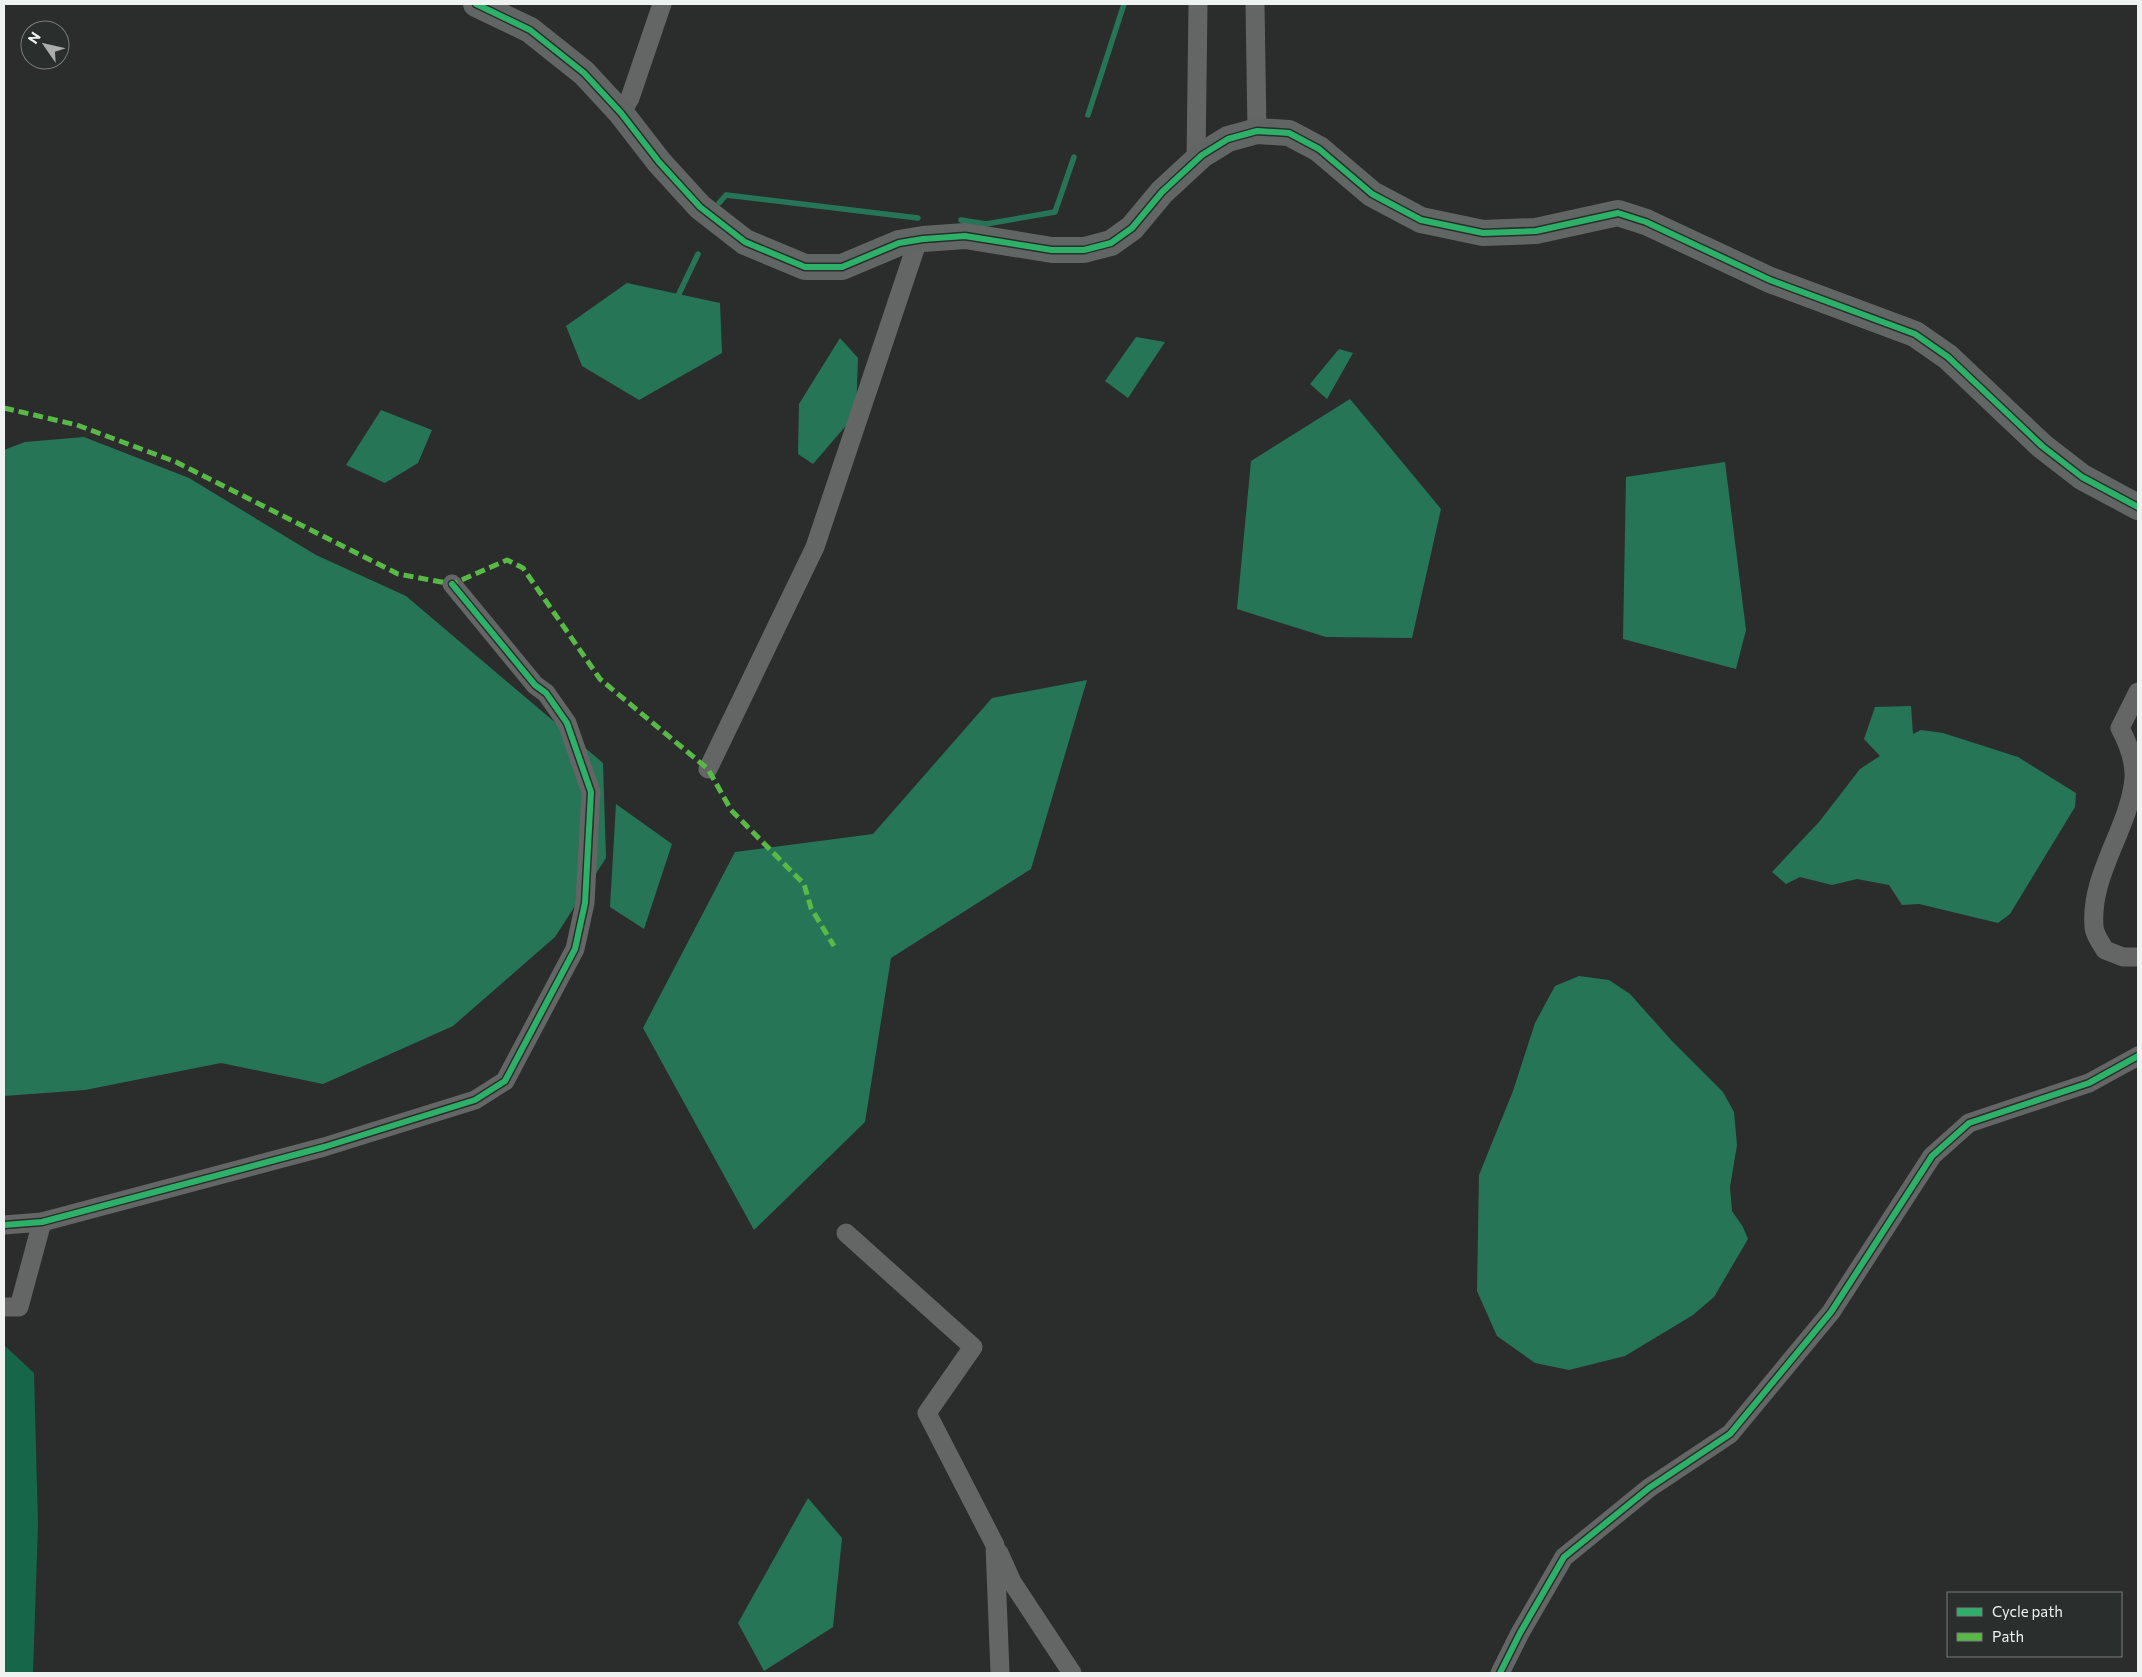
<svg xmlns="http://www.w3.org/2000/svg" width="2142" height="1677" viewBox="0 0 2142 1677" font-family="Commissioner,sans-serif">
<rect width="100%" height="100%" fill="#2b2d2c"/>
<path fill="#16664a" d="M4,1345L34,1373L38,1525L33,1673H4Z"/>
<g fill="#267557">
<path d="M627,283L720,303L722,353L639,400L582,366L566,326Z"/>
<path d="M1136,337L1165,342L1128,398L1105,381Z"/>
<path d="M840,338L858,358L856,414L813,464L798,454L799,404Z"/>
<path d="M1339,349L1353,353L1327,399L1310,384Z"/>
<path d="M1350,399L1441,509L1412,638L1326,637L1237,609L1251,461Z"/>
<path d="M381,410L432,430L418,463L385,483L346,465Z"/>
<path d="M84,437L189,478L316,555L406,596L603,763L606,858L555,937L453,1026L323,1084L221,1063L85,1090L4,1096V450L25,442Z"/>
<path d="M1725,462L1746,630L1736,669L1623,639L1626,477Z"/>
<path d="M1087,680L1031,869L891,958L865,1122L754,1230L643,1028L735,852L873,834L992,698Z"/>
<path d="M1911,706L1913,734L1921,730L1943,733L2018,757L2076,793L2075,807L2010,914L1998,923L1919,904L1902,905L1889,885L1857,879L1832,885L1800,877L1786,884L1772,872L1819,822L1860,769L1880,756L1864,739L1875,707Z"/>
<path d="M616,804L672,844L644,929L610,907Z"/>
<path d="M1579,976L1609,980L1630,994L1672,1041L1723,1092L1734,1112L1737,1145L1730,1187L1732,1211L1743,1227L1748,1239L1714,1297L1693,1315L1625,1356L1569,1370L1535,1363L1497,1336L1477,1291L1479,1175L1513,1091L1535,1023L1555,986Z"/>
<path d="M808,1498L842,1538L833,1627L764,1671L738,1623Z"/>
</g>
<g fill="none" stroke-linecap="round" stroke-linejoin="round">
<g stroke="#267557" stroke-width="5.5">
<path d="M1088,115L1124,4"/>
<path d="M719,203L726,195L918,218"/>
<path d="M961,220L986,224L1055,212L1074,157"/>
<path d="M676,300L698,254"/>
</g>
<g stroke="#646665" stroke-width="19">
<path d="M1255,4L1257,131"/>
<path d="M621,113L630,98L662,4"/>
<path d="M1196,160L1198,4"/>
<path d="M2138,692L2120,728C2128,743 2135,761 2134,779C2129,829 2090,874 2094,926C2094,934 2101,943 2105,950L2123,957H2138"/>
<path d="M708,769L815,547L918,240"/>
<path d="M4,1225L42,1222L324,1147L475,1100L505,1081L575,949L585,903L591,792L567,723L546,693L535,685L452,584"/>
<path d="M846,1233L973,1347L927,1413L995,1545L1000,1673"/>
<path d="M4,1307H19L42,1222"/>
<path d="M999,1553L1012,1582L1072,1673"/>
<path d="M1500,1673L1520,1633L1564,1557L1649,1488L1730,1434L1831,1312L1932,1156L1969,1123L2089,1083L2138,1056"/>
</g>
<path stroke="#616563" stroke-width="26" d="M476,4L530,30L584,73L621,113L659,162L700,207L745,242L805,267H842L899,243L923,239L965,236L1052,250H1084L1111,243L1132,228L1162,192L1202,155L1228,139L1257,131L1289,133L1319,149L1372,194L1421,220L1483,233L1536,231L1618,213L1646,222L1770,280L1915,334L1948,357L2042,446L2082,477L2138,507"/>
<path stroke="#58b947" stroke-width="5" stroke-dasharray="10 5" stroke-linecap="butt" d="M4,408L77,425L176,462L398,574L452,584L507,560L523,568L600,679L708,769L731,810L804,884L811,908L834,946"/>
<defs>
<g id="cycleway">
<path d="M476,4L530,30L584,73L621,113L659,162L700,207L745,242L805,267H842L899,243L923,239L965,236L1052,250H1084L1111,243L1132,228L1162,192L1202,155L1228,139L1257,131L1289,133L1319,149L1372,194L1421,220L1483,233L1536,231L1618,213L1646,222L1770,280L1915,334L1948,357L2042,446L2082,477L2138,507"/>
<path d="M4,1225L42,1222L324,1147L475,1100L505,1081L575,949L585,903L591,792L567,723L546,693L535,685L452,584"/>
<path d="M1500,1673L1520,1633L1564,1557L1649,1488L1730,1434L1831,1312L1932,1156L1969,1123L2089,1083L2138,1056"/>
</g>
</defs>
<use href="#cycleway" stroke="#2a2e2c" stroke-width="9"/>
<use href="#cycleway" stroke="#2db169" stroke-width="6"/>
</g>
<rect width="2142" height="1677" fill="none" stroke="#eef2f0" stroke-width="10"/>
<rect x="1947" y="1592" width="175" height="65" fill="#2a2e2c" stroke="#787c7a"/>
<rect x="1957" y="1608" width="25" height="8" fill="#2db169" stroke="#787c7a"/>
<text x="1992" y="1617" font-size="15" fill="#eef2f0">Cycle path</text>
<rect x="1957" y="1633" width="25" height="8" fill="#58b947" stroke="#787c7a"/>
<text x="1992" y="1642" font-size="15" fill="#eef2f0">Path</text>
<g transform="translate(45 45) rotate(304)"><circle r="24" fill="#2a2e2c" stroke="#787c7a"/>
<path d="M0-4L9 19L0 12L-9 19Z" fill="#aaadab"/>
<text y="-8" font-size="14" font-weight="bold" text-anchor="middle" fill="#eef2f0">N</text>
</g>
</svg>
